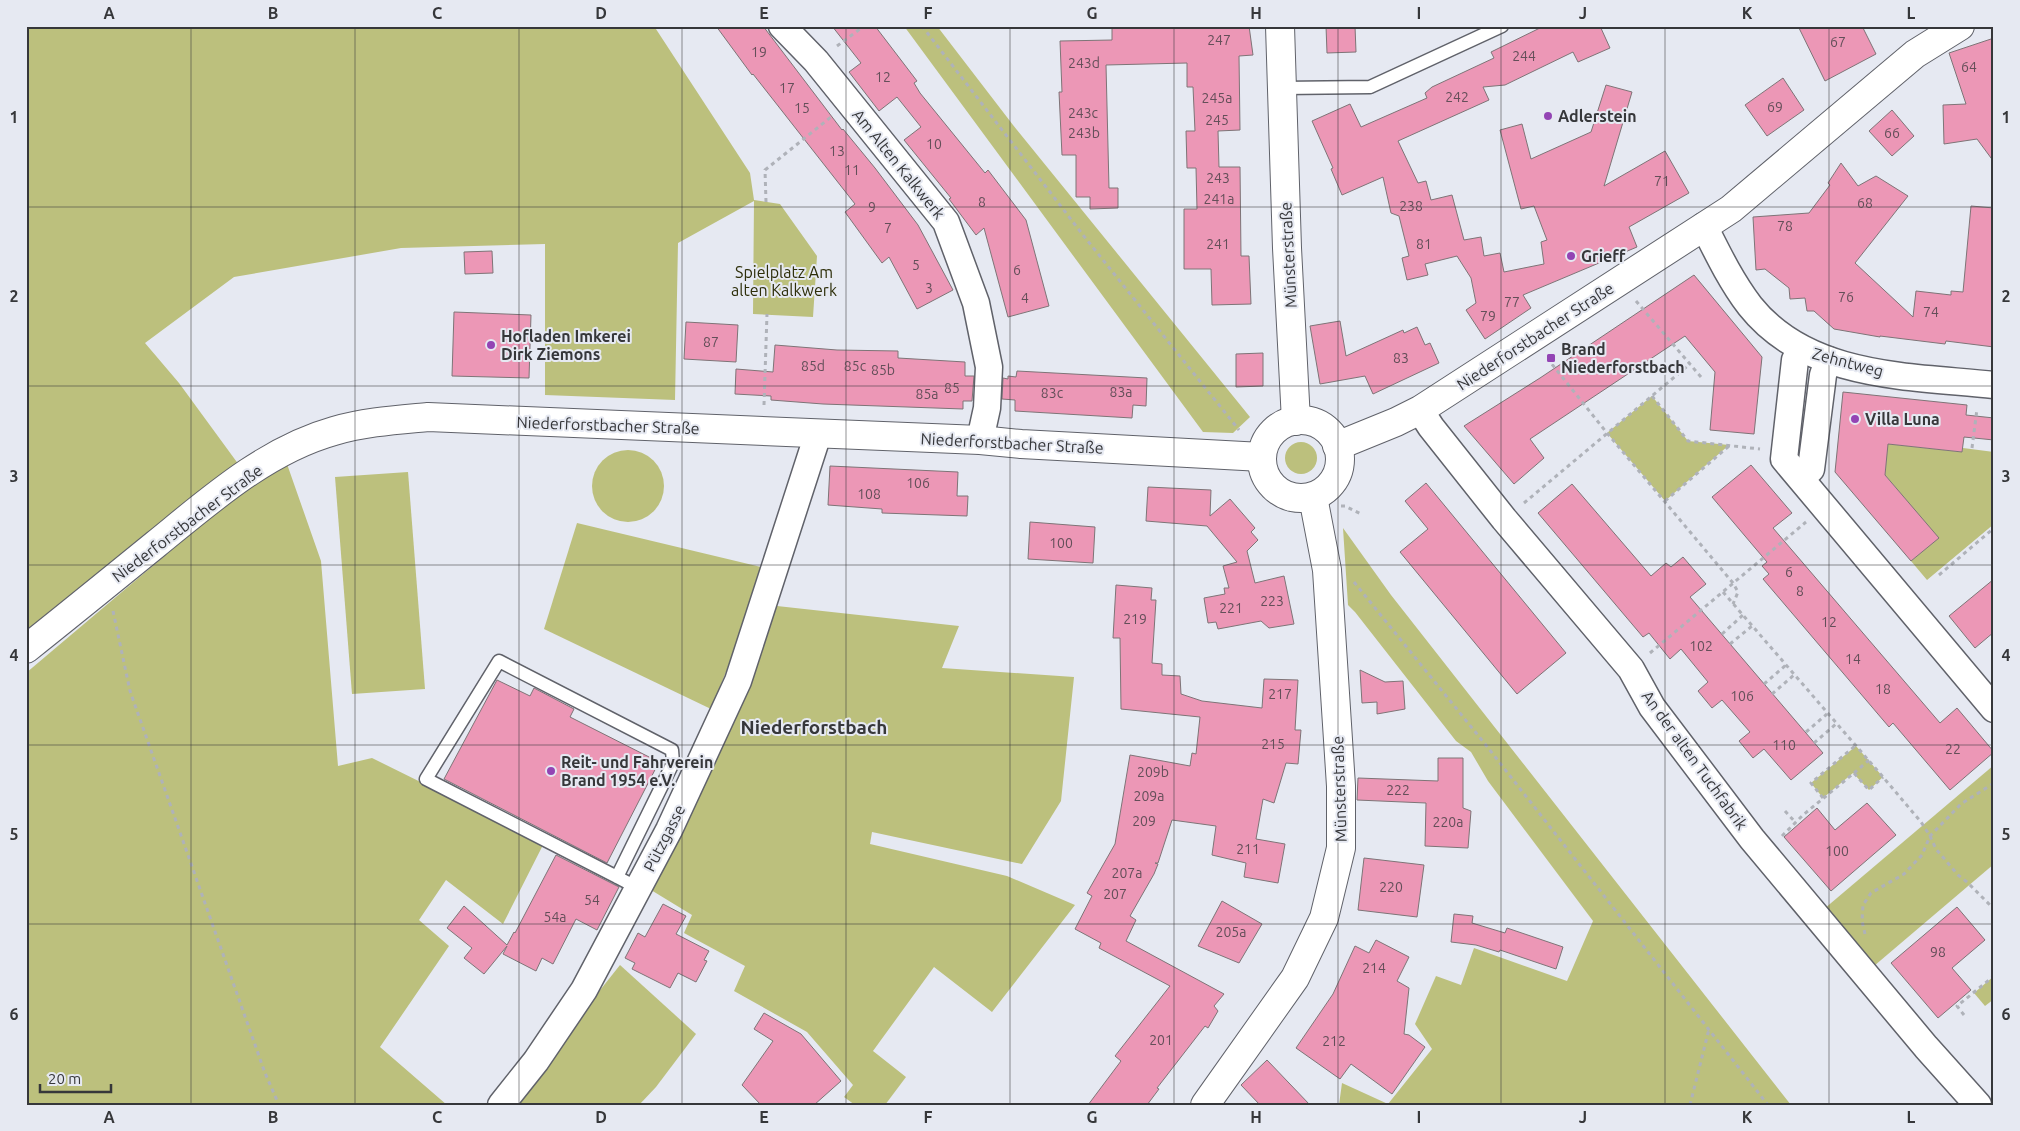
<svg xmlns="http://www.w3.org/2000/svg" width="2020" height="1131" viewBox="0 0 2020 1131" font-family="Ubuntu,sans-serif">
<rect width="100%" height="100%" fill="#e6e9f2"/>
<g fill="#bcc07d">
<path d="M26,26H654L750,173L754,200L780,204L817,256L813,317L753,314L754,201L678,243L675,400L545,395V244L401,248L234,277L145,343L179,383L239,465L26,632Z"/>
<path d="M904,26H937L1013,125L1250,417L1233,433L1203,432Z"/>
<path d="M1652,396L1688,441L1729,445L1665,501L1607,433Z"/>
<circle cx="1301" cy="458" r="16"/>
<path d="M1880,443L1962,452L1963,448L1994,452V524L1927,580L1911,561L1938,538L1885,475L1886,460L1876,459Z"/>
<circle cx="628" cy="486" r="36"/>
<path d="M287,464L321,561L338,766L372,758L544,843L503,924L446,880L419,920L449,946L380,1047L447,1105H26V673L252,482Z"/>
<path d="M408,472L425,689L352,694L335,477Z"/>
<path d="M577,523L761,567L760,587L711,709L544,629Z"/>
<path d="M1343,528L1391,595L1791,1105H1339L1342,1083L1388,1104L1432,1049L1415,1024L1436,976L1461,985L1474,948L1567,981L1593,921L1488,781L1471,752L1456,741L1355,612L1348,605Z"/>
<path d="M777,606L959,626L942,668L1074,677L1061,801L1022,864L872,832L870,844L1007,876L1075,905L992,1012L934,967L873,1051L906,1077L885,1105H855L844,1097L853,1085L807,1032L734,991L745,966L684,933L692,915L651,890L690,813Z"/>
<path d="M1856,746L1883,777L1869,790L1853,773L1823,798L1811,783Z"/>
<path d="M1994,765V864L1874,966L1824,909Z"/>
<path d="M620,965L696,1034L656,1087L639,1105H509Z"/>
<path d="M1994,976V999L1985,1006L1974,993Z"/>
</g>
<g fill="#ec97b6" stroke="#7e7477">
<path d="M716,26H763L842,130L843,129L875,168L918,225L953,290L917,309L889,257L882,263L845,212L855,204L753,74L752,75Z"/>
<path d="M832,26H875L917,81L914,83L920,93L985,173L988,170L1026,220L1049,306L1008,317L984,228L976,235L949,199L951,198L904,140L921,127L897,97L879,111L849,72L861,63Z"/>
<path d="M1185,26H1249L1253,55L1239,56L1240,130L1218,131L1219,167H1240L1241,256H1249L1251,304L1212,305L1211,269H1184V209H1197L1196,168H1187L1186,131H1195L1193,87H1187V63L1106,65L1109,188H1118V208L1090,209V197H1076V155H1062L1059,92H1062L1060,41L1112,40V28Z"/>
<path d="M1326,26H1355L1356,52L1327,53Z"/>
<path d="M1544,26H1600L1610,48L1578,62L1573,52L1505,85L1483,87L1489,100L1398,141L1418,183L1426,181L1431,200L1452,195L1464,240L1481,237L1484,256L1500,253L1504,272L1544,264L1541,242L1547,240L1534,206L1521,209L1500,130L1522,124L1531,159L1591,132L1606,85L1632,92L1604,186L1665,151L1689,193L1629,227L1637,247L1523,295L1531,308L1485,339L1466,310L1476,303L1471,278L1457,256L1425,264L1428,275L1407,280L1402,258L1409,256L1399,216L1391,213L1383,177L1342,195L1331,169L1333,168L1312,121L1350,104L1361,127L1427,98L1425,93L1432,87L1494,58L1491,52Z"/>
<path d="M1798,26H1862L1876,54L1825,81Z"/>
<path d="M1994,38V162L1977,139L1944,144L1943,105L1966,104L1949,53Z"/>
<path d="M1783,78L1804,110L1767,136L1745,105Z"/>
<path d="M1892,110L1914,136L1892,156L1869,131Z"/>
<path d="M1841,163L1858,186L1876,176L1908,196L1855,263L1913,317L1916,291L1951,295V291L1963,292L1971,206L1994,208V347L1946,341L1945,344L1880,336V337L1834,329L1814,311H1807L1805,298L1790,299L1789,288L1765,269L1756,270L1753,217L1809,213L1830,185L1828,183Z"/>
<path d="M492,251L493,273L465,274L464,252Z"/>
<path d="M1694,275L1762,357L1754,434L1710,430L1715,372L1685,336L1530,439L1544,458L1514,484L1464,426L1540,378Z"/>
<path d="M454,312L531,315L529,378L452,376Z"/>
<path d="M1340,321L1346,356L1403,330L1404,333L1417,327L1425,345L1430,343L1439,363L1373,394L1365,376L1320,384L1310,326Z"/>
<path d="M686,322L738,325L736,362L684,359Z"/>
<path d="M775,345L837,350L898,351V358L965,362V376H974L972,401H963V409L823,404L771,400V396L735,394L736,369L773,372Z"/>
<path d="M1263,353V386L1236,387V354Z"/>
<path d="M1017,371L1147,378L1146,406L1133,405L1132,418L1015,411V400L1002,399L1003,378L1008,379V376L1016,377Z"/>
<path d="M1843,392L1967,405L1966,415L1994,418V440L1964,437L1962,452L1888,444L1885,475L1939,538L1911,561L1835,472Z"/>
<path d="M1751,465L1792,513L1773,528L1940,723L1957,708L1994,752L1950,790L1893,723L1889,727L1763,579L1769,574L1762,566L1767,562L1712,497Z"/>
<path d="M830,466L958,472L957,496H968L967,516L882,513V509L828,505Z"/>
<path d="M1426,483L1566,653L1517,694L1400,552L1428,529L1405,501Z"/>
<path d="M1572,484L1651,576L1666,563L1671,567L1683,557L1706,584L1690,597L1823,753L1791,780L1764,749L1753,758L1739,741L1750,732L1722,700L1712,708L1698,691L1708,682L1681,649L1670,659L1649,633L1643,637L1538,513Z"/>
<path d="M1148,487L1211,490L1210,516L1230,499L1255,528L1251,532L1258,540L1247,551L1255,583L1284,576L1294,624L1269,628L1261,621L1218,629L1216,622L1208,623L1204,598L1225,594L1224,588H1229L1223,566L1237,562L1207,526L1146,521Z"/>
<path d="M1030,522L1095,527L1093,563L1028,559Z"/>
<path d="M1994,579V632L1975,648L1949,616Z"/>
<path d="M1116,585L1152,588L1151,600H1156L1152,663L1162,664V675L1180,676L1181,694L1202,701L1262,708L1264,679L1298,680L1295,730H1301L1298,764L1286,763L1274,803L1263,799L1256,839L1285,844L1278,883L1244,877L1246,863L1212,855L1216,826L1172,820L1158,863H1155L1158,864L1154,874L1130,916L1136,920L1126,941L1224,994L1214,1006L1218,1011L1208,1028L1205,1026L1157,1088L1159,1089L1147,1105H1088L1121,1061L1115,1056L1170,986L1099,948L1101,943L1075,929L1092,896L1087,893L1115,844L1130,755L1190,766L1192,753L1196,754L1200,717L1121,709L1120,638H1113Z"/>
<path d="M1360,670L1385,682L1403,681L1405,709L1377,714V702L1362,703Z"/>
<path d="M497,680L530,696L534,688L574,709L570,717L659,762L607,863L444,779Z"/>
<path d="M1438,758H1463V808L1471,811L1468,848L1425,846L1426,803L1357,800L1358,778L1438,781Z"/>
<path d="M1867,803L1896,835L1831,891L1784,837L1817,808L1835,830Z"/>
<path d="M556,855L619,887L597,930L576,919L553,964L542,958L536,971L503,954L507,946L484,974L464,958L472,948L447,928L464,906L507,945L514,932L515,933Z"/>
<path d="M1364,858L1424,865L1417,917L1358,910Z"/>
<path d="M1222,901L1262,924L1239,963L1198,946Z"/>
<path d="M663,904L686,916L676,934L709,951L704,960L707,961L696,982L678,973L670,988L632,969L635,963L625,958L638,933L645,937Z"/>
<path d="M1957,907L1985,940L1952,968L1971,990L1938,1018L1891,963Z"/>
<path d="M1454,914L1473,916L1472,923L1505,933L1507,928L1563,947L1556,969L1500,950L1499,952L1476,945L1451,942Z"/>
<path d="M1376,940L1409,957L1397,981L1409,988L1404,1034L1409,1035L1425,1047L1392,1094L1351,1064L1340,1079L1296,1048L1333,994L1355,946L1369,953Z"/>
<path d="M764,1013L801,1034L841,1081L814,1105H761L742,1085L773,1041L754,1029Z"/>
<path d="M1267,1060L1310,1105H1260L1241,1085Z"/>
</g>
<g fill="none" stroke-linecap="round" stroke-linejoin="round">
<defs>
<g id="service">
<path d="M1282,88L1370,87L1502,26"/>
<path d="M617,877L673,763L672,750L499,661L426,779L617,877L638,888"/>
</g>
<g id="minor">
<path d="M782,26L816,61L946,222L976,303L989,367L987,408L980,440"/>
<path d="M1704,226C1718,254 1731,281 1750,306C1808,379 1910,376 1994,385"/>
<path d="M1801,349L1795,360L1784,459L1994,709"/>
<path d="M1420,410L1431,427L1504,519L1631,669L1652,707L1752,839L1926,1047L1978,1105"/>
<path d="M1801,478L1811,469L1823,375L1828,360"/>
<path d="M501,1105L536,1061L584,990L669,830L738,681L818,434"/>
</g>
<g id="tertiary">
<path d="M1280,26L1287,248L1296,421"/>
<circle cx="1301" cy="459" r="39"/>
<path d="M1337,446L1396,422L1420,410L1731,209L1915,54L1960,26"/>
<path d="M26,649C70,614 113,579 156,544C209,501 266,450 334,431C365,422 396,420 428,417L980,440L1021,444L1262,457"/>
<path d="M1205,1105L1295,978L1324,918L1341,848V786L1327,570L1313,497"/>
</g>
</defs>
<use href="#service" stroke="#60626a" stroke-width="15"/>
<use href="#minor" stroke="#60626a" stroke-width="29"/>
<use href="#tertiary" stroke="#60626a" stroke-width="30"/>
<g stroke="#afb2b9" stroke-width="3" stroke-dasharray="4 4" stroke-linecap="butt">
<path d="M922,26L1083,235L1239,430"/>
<path d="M837,46L864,26"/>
<path d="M766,202L765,170L831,117"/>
<path d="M1636,301L1701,377"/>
<path d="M1547,358L1607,433L1733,583L1738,592L1733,604"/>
<path d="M1652,396L1688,441L1760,449"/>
<path d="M764,405L767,314"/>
<path d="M1972,448L1977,409"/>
<path d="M1256,483L1267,498L1289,510"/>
<path d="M1665,501L1729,446"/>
<path d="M1524,503L1690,364"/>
<path d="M1341,506H1345L1361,514"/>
<path d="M1939,575L1994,528"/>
<path d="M1354,582L1485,744L1768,1105"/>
<path d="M1723,592L1883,777L1921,822L1930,836L1936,849L1958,875L1967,882L1994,909"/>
<path d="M113,611L130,691L265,1073L279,1105"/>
<path d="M1722,634L1743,615"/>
<path d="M1730,644L1752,626"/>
<path d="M1650,653L1806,522"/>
<path d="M1764,684L1786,665"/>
<path d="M1772,694L1794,675"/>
<path d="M1806,732L1827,714"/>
<path d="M1814,743L1836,724"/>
<path d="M1854,773L1869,760"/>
<path d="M1823,798L1811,783L1855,746"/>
<path d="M1785,811L1796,823"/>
<path d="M1782,836L1803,815L1854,773L1869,790L1883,777"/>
<path d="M1865,934L1862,921L1863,905L1871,893L1904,874L1922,855L1930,836L1961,804L1994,783"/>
<path d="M1964,1015L1957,1006L1994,976"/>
<path d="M1690,1105L1709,1029"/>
</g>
<use href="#service" stroke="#fff" stroke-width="12"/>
<use href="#minor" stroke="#fff" stroke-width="26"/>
<use href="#tertiary" stroke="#fff" stroke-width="28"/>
</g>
<path fill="none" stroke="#36373a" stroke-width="1" stroke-opacity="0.55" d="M191,26V1105M355,26V1105M519,26V1105M682,26V1105M846,26V1105M1010,26V1105M1174,26V1105M1338,26V1105M1501,26V1105M1665,26V1105M1829,26V1105M26,207H1994M26,386H1994M26,565H1994M26,745H1994M26,924H1994"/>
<g fill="#9344b4" stroke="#e6e9f2" stroke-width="2">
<circle cx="1548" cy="116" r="5"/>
<circle cx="1571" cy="256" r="5"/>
<circle cx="491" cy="345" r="5"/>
<rect x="1546" y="353" width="10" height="10" rx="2.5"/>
<circle cx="1855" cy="419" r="5"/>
<circle cx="551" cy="771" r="5"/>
</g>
<g text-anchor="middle" stroke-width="4" stroke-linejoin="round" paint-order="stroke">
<g font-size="14" fill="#644f59">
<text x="1219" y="45">247</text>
<text x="1838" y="47">67</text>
<text x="759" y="57">19</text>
<text x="1524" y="61">244</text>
<text x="1084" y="68">243d</text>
<text x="1969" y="72">64</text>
<text x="883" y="82">12</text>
<text x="787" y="93">17</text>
<text x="1457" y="102">242</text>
<text x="1217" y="103">245a</text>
<text x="1775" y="112">69</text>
<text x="802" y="113">15</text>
<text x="1083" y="118">243c</text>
<text x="1217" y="125">245</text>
<text x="1084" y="138">243b</text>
<text x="1892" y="138">66</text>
<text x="934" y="149">10</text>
<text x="837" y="156">13</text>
<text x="852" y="175">11</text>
<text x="1218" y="183">243</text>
<text x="1662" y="186">71</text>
<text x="1219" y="204">241a</text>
<text x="982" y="207">8</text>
<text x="1865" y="208">68</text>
<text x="1411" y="211">238</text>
<text x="872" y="212">9</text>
<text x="1785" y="231">78</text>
<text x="888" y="233">7</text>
<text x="1218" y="249">241</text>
<text x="1424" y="249">81</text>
<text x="916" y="270">5</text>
<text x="1017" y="275">6</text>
<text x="929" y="293">3</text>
<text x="1846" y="302">76</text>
<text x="1025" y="303">4</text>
<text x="1512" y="307">77</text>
<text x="1931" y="317">74</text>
<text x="1488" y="321">79</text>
<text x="711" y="347">87</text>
<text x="1401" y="363">83</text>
<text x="813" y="371">85d</text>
<text x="855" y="371">85c</text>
<text x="883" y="375">85b</text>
<text x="952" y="393">85</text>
<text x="1121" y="397">83a</text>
<text x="1052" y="398">83c</text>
<text x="927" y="399">85a</text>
<text x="918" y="488">106</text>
<text x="869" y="499">108</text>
<text x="1061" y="548">100</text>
<text x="1789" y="577">6</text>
<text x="1800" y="596">8</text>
<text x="1272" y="606">223</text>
<text x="1231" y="613">221</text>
<text x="1135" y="624">219</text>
<text x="1829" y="627">12</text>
<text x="1701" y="651">102</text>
<text x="1853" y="664">14</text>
<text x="1883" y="694">18</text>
<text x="1280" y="699">217</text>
<text x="1742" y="701">106</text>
<text x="1273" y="749">215</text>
<text x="1784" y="750">110</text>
<text x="1953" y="754">22</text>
<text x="1153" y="777">209b</text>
<text x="1398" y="795">222</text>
<text x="1149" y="801">209a</text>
<text x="1144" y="826">209</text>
<text x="1448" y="827">220a</text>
<text x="1248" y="854">211</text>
<text x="1837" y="856">100</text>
<text x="1127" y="878">207a</text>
<text x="1391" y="892">220</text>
<text x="1115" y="899">207</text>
<text x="592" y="905">54</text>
<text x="555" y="922">54a</text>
<text x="1231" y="937">205a</text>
<text x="1938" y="957">98</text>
<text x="1374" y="973">214</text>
<text x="1161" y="1045">201</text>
<text x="1334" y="1046">212</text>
</g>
<g font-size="16" font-weight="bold" fill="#36373a" stroke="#e6e9f2" text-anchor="start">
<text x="1558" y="122">Adlerstein</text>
<text x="1581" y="262">Grieff</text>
<text x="501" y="342">Hofladen Imkerei<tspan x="501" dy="18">Dirk Ziemons</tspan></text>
<text x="1561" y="355">Brand<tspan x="1561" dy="18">Niederforstbach</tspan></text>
<text x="1865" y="425">Villa Luna</text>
<text x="561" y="768">Reit- und Fahrverein<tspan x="561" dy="18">Brand 1954 e.V.</tspan></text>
</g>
<g font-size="16" fill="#36373a" stroke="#e6e9f2">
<text transform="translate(899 164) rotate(51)" y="6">Am Alten Kalkwerk</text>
<text transform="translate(1288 255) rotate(-93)" y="6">Münsterstraße</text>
<text transform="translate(1535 336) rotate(-33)" y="6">Niederforstbacher Straße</text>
<text transform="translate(1848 362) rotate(15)" y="6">Zehntweg</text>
<text transform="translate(608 425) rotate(2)" y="6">Niederforstbacher Straße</text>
<text transform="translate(1012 443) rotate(3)" y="6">Niederforstbacher Straße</text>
<text transform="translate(187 523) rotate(-37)" y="6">Niederforstbacher Straße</text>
<text transform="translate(1695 760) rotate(54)" y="6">An der alten Tuchfabrik</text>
<text transform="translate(1339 789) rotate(-92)" y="6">Münsterstraße</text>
<text transform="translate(664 838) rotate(-63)" y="6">Pützgasse</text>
</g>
<g font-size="16" fill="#2d2e09" stroke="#e6e9f2">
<text x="784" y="278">Spielplatz Am<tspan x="784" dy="18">alten Kalkwerk</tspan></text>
</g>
<g font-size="19" font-weight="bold" fill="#36373a" stroke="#e6e9f2">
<text x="814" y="734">Niederforstbach</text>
</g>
</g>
<rect width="2020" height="1131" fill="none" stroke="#e6e9f2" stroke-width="55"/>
<path d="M40 1084v8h71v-8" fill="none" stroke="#36373a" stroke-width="2.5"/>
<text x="48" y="1084" font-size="15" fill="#36373a" stroke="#e6e9f2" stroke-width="4" paint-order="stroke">20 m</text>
<rect x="28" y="28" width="1964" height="1076" fill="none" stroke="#36373a" stroke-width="2"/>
<g font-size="16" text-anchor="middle" font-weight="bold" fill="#36373a">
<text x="109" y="19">A</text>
<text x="273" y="19">B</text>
<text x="437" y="19">C</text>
<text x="601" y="19">D</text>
<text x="764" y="19">E</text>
<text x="928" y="19">F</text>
<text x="1092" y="19">G</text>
<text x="1256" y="19">H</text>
<text x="1419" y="19">I</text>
<text x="1583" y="19">J</text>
<text x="1747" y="19">K</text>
<text x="1911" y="19">L</text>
<text x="14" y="123">1</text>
<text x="2006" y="123">1</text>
<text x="14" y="302">2</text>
<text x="2006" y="302">2</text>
<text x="14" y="482">3</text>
<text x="2006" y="482">3</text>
<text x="14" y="661">4</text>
<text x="2006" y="661">4</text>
<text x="14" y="840">5</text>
<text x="2006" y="840">5</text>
<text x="14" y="1020">6</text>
<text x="2006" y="1020">6</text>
<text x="109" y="1123">A</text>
<text x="273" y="1123">B</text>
<text x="437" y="1123">C</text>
<text x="601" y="1123">D</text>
<text x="764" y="1123">E</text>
<text x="928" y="1123">F</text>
<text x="1092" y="1123">G</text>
<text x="1256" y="1123">H</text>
<text x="1419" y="1123">I</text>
<text x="1583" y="1123">J</text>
<text x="1747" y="1123">K</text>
<text x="1911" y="1123">L</text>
</g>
</svg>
